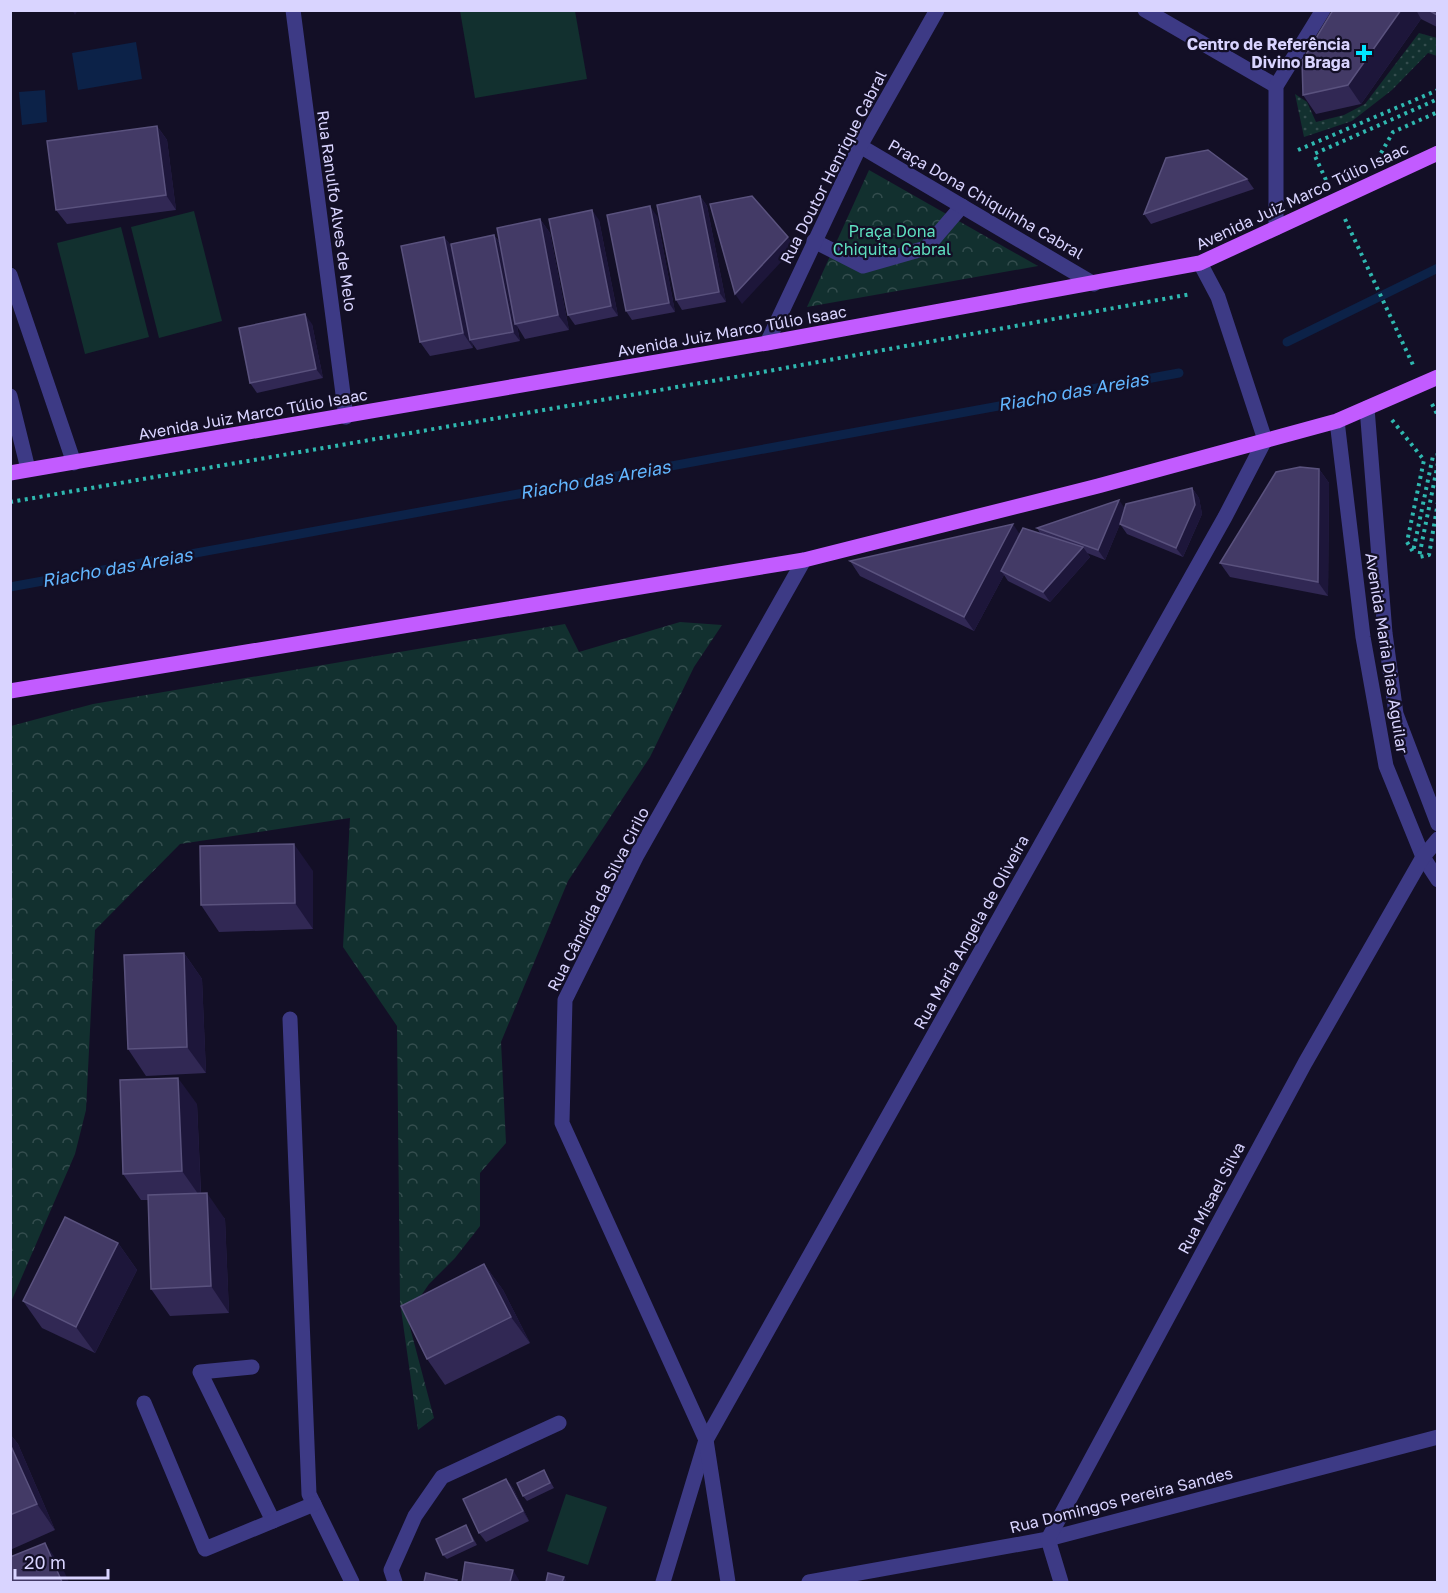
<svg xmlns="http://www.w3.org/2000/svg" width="1448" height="1593" viewBox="0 0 1448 1593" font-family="'Golos Text',sans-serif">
<defs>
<pattern id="grass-dots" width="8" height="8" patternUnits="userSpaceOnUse" patternTransform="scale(1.5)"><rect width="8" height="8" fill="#12302f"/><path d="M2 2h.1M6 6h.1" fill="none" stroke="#344d4e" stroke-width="1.8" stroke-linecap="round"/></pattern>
<pattern id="forest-crowns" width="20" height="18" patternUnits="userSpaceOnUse" patternTransform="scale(1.5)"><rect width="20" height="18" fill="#12302f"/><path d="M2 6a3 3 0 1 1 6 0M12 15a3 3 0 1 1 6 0" fill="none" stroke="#344d4e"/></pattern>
</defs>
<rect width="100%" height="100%" fill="#130f26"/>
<path fill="url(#grass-dots)" d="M1419,33L1437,38V56L1428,53L1392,90L1352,121L1304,137L1295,94L1307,102L1316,122L1344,115L1365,104Z"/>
<g fill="url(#forest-crowns)">
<path d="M869,170L1038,266L807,307Z"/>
<path d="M680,622L722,625L694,667L650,757L568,881L501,1042L506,1143L480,1173V1226L455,1258L429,1284L407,1316L434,1418L418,1430L400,1302L397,1026L343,947L350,818L180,844L95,930L86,1110L75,1154L11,1302V726L93,704L565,624L579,652Z"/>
</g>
<g fill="#12302f">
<path d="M460,11H575L587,79L475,98Z"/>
<path d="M194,211L222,321L159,338L131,227Z"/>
<path d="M121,227L149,337L85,354L57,243Z"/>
<path d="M566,1494L607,1507L588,1565L547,1551Z"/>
</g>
<g fill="#0c2248">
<path d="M136,42L142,79L78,90L72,53Z"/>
<path d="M45,90L47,122L22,125L19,92Z"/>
</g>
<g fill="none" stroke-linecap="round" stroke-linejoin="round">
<g stroke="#0c2248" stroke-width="9">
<path d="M1287,342L1438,268"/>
<path d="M10,587L1179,373"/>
</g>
<g stroke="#2fb8b0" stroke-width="4" stroke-dasharray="3 4.5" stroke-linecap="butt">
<path d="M1298,150L1438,90"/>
<path d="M1381,153L1393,132L1438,112"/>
<path d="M1326,180L1314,154L1438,99"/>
<path d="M1345,219L1413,365"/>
<path d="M1432,404L1438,416"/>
<path d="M1392,420L1424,460L1407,542L1413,552L1433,456L1438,455"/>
<path d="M1438,463L1419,557L1429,555L1438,502"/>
<path d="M10,502L741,376L1191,294"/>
</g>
<g stroke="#3d3a85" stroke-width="15">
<path d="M814,241L863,266L926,248L962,206"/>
<path d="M290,1019L309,1494L352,1582"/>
<path d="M252,1367L200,1372L273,1521"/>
<path d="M144,1403L205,1549L314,1504"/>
<path d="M395,1582L391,1570L415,1516L442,1477L559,1423"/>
</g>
<g stroke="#3d3a85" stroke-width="15">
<path d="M293,10L346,417"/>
<path d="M1145,10L1276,86"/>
<path d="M860,146L1094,284"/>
<path d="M1276,228V86L1323,10"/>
<path d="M10,275L74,463"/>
<path d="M767,343L860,146L937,10"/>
<path d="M10,396L28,469"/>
<path d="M1367,408L1385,633L1396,714L1438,824"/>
<path d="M1337,421L1363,637L1386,766L1423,857L1438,880"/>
<path d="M663,1582L706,1440L1225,517L1265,440L1218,297L1200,263"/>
<path d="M728,1582L706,1440L562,1123L565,1000L637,855L804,560"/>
<path d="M809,1582L1048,1539L1438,1437"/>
<path d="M1061,1582L1048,1539L1305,1063L1423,857L1438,839"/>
</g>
<g stroke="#c25bff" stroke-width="15">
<path d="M10,473L767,343L1200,263L1438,153"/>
<path d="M10,691L804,560L1098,486L1337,421L1438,377"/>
</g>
</g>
<g fill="#312854">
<path d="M1333,10H1437V27L1421,19L1361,104L1316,114L1303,95Z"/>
<path d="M157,126L167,140L176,210L67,224L56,210Z"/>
<path d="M1247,179L1254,189L1151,224L1144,214Z"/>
<path d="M700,196L707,206L726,302L682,310L676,300Z"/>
<path d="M657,216L675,312L632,320L626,311Z"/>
<path d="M540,219L550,233L569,330L525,339L517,326L520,341L477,350L472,343L473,348L430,356L420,342L444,237L452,247L494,235L500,243Z"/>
<path d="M599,220L618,316L575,325L568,315Z"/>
<path d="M312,324L323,378L257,393L250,383Z"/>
<path d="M1319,469L1329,483L1328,596L1230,577L1220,563Z"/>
<path d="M1192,488L1199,498L1202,514L1183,557L1127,534L1120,524L1105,560L1087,553L1090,557L1050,602L1008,581L1004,575L974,631L860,576L850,561L1020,534L1040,533L1037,528L1125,507Z"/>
<path d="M313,871V929L219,932L201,905Z"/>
<path d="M184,953L202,979L206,1073L146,1076L128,1049Z"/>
<path d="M197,1104L201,1193L225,1219L229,1313L170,1316L151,1289L148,1200H141L123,1174Z"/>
<path d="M118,1243L137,1270L95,1353L42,1328L23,1301Z"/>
<path d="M484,1264L503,1290L530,1343L445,1385L427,1359Z"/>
<path d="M10,1434L18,1444L55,1530L10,1550Z"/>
<path d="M544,1470L554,1488L527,1501L523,1496Z"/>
<path d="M506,1479L513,1488L529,1521L486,1542L479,1533Z"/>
<path d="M466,1525L477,1545L447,1559L443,1555Z"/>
</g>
<g fill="#1d163a">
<path d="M72,10H78L75,15Z"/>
<path d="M1401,10H1416L1421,19L1361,104L1348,85Z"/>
<path d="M157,126L167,140L176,210L166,195Z"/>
<path d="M700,196L707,206L726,302L719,292Z"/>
<path d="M650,206L657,216L675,312L669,303Z"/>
<path d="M592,210L599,220L618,316L611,306Z"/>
<path d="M540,219L550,233L569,330L558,315Z"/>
<path d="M494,235L501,245L515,324L517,326L520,341L513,332Z"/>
<path d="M444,237L455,251L470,340L472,343L473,348L463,333Z"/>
<path d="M788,237L795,247L742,304L735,294Z"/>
<path d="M305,314L312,324L323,378L316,369Z"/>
<path d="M1319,469L1329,483L1328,596L1318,582Z"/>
<path d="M1192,488L1199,498L1202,514L1183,557L1176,548Z"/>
<path d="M1119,500L1126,510L1105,560L1098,550Z"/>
<path d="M1013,524L1023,539L1001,571L1004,575L974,631L964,617Z"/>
<path d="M1083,547L1090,557L1050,602L1043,592Z"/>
<path d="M294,844L313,871V929L295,903Z"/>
<path d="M184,953L202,979L206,1073L187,1047Z"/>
<path d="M178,1078L197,1104L201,1198L182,1171Z"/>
<path d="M207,1193L225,1219L229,1313L211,1286Z"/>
<path d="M118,1243L137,1270L95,1353L76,1327Z"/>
<path d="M484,1264L503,1290L530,1343L511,1317Z"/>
<path d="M10,1434L18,1444L55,1530L37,1504L10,1444Z"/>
<path d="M506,1479L513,1488L529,1521L523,1511Z"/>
<path d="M45,1543L63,1569L69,1582H62Z"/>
<path d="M513,1570L519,1580V1582H510Z"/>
<path d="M564,1577L567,1582H562Z"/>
</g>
<g fill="#433a66" stroke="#5a527e" stroke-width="1.5">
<path d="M1333,10H1401L1348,85L1303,95L1302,61Z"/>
<path d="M1428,10H1437V15Z"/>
<path d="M157,126L166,195L56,210L47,141Z"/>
<path d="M1208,150L1247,179L1144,214L1166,158Z"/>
<path d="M700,196L719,292L676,300L657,205Z"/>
<path d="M752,196L788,237L735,294L710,204Z"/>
<path d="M650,206L669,303L626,311L607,215Z"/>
<path d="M592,210L611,306L568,315L549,219Z"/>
<path d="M540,219L558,315L515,324L497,228Z"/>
<path d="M494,235L513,332L470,340L451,244Z"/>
<path d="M444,237L463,333L420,342L401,246Z"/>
<path d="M305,314L316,369L250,383L239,328Z"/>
<path d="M1300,467L1319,469L1318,582L1220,563L1276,472Z"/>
<path d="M1192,488L1195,505L1176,548L1120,524L1126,504Z"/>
<path d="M1119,500L1098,550L1037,528Z"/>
<path d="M1013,524L964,617L850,561Z"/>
<path d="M1023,528L1083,547L1043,592L1001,571Z"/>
<path d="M294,844L295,903L201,905L200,846Z"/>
<path d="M184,953L187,1047L128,1049L124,955Z"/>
<path d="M178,1078L182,1171L123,1174L120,1080Z"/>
<path d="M207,1193L211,1286L151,1289L148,1195Z"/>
<path d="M65,1217L118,1243L76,1327L23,1301Z"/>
<path d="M484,1264L511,1317L427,1359L401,1306Z"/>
<path d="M10,1444L37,1504L10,1515Z"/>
<path d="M544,1470L550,1483L523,1496L517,1483Z"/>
<path d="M506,1479L523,1511L479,1533L463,1499Z"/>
<path d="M466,1525L473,1541L443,1555L436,1539Z"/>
<path d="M45,1543L62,1582H10V1557Z"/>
<path d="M465,1562L513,1570L510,1582H462Z"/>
<path d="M426,1573L457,1580L456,1582H424Z"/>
<path d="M548,1573L564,1577L562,1582H546Z"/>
</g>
<path fill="#00e5ff" stroke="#130f26" stroke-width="2" d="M1361 44h6v6h6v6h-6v6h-6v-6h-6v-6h6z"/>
<g text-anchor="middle" stroke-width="4.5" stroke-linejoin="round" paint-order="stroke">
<g font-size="16" font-weight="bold" fill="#d9d4ff" stroke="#130f26" text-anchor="end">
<text x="1350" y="50">Centro de Referência<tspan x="1350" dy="18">Divino Braga</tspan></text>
</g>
<g font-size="16" fill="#d9d4ff" stroke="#130f26">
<text transform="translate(833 167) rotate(-63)" y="6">Rua Doutor Henrique Cabral</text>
<text transform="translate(1302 196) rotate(-25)" y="6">Avenida Juiz Marco Túlio Isaac</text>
<text transform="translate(986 199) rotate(30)" y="6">Praça Dona Chiquinha Cabral</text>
<text transform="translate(337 211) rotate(82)" y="6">Rua Ranulfo Alves de Melo</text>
<text transform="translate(732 331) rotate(-10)" y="6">Avenida Juiz Marco Túlio Isaac</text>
<text transform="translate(253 414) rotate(-10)" y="6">Avenida Juiz Marco Túlio Isaac</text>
<text transform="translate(1387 653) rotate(81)" y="6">Avenida Maria Dias Aguilar</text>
<text transform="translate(598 899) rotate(-63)" y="6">Rua Cândida da Silva Cirilo</text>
<text transform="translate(971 932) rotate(-61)" y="6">Rua Maria Angela de Oliveira</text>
<text transform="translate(1211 1198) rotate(-62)" y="6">Rua Misael Silva</text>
<text transform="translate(1121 1500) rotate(-14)" y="6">Rua Domingos Pereira Sandes</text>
</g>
<g font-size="16" fill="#5fe0c0" stroke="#130f26">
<text x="892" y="237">Praça Dona<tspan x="892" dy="18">Chiquita Cabral</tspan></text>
</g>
<g font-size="18" font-style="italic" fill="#62b6ff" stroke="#130f26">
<text transform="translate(1073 392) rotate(-10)" y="6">Riacho das Areias</text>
<text transform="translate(595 480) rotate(-10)" y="6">Riacho das Areias</text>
<text transform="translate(117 568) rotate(-10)" y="6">Riacho das Areias</text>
</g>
</g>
<rect width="1448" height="1593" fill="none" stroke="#d9d4ff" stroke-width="24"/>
<path d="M15 1569v9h93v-9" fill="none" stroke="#d9d4ff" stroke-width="3"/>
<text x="24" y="1569" font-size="18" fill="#d9d4ff" stroke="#130f26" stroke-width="4.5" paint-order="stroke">20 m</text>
</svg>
